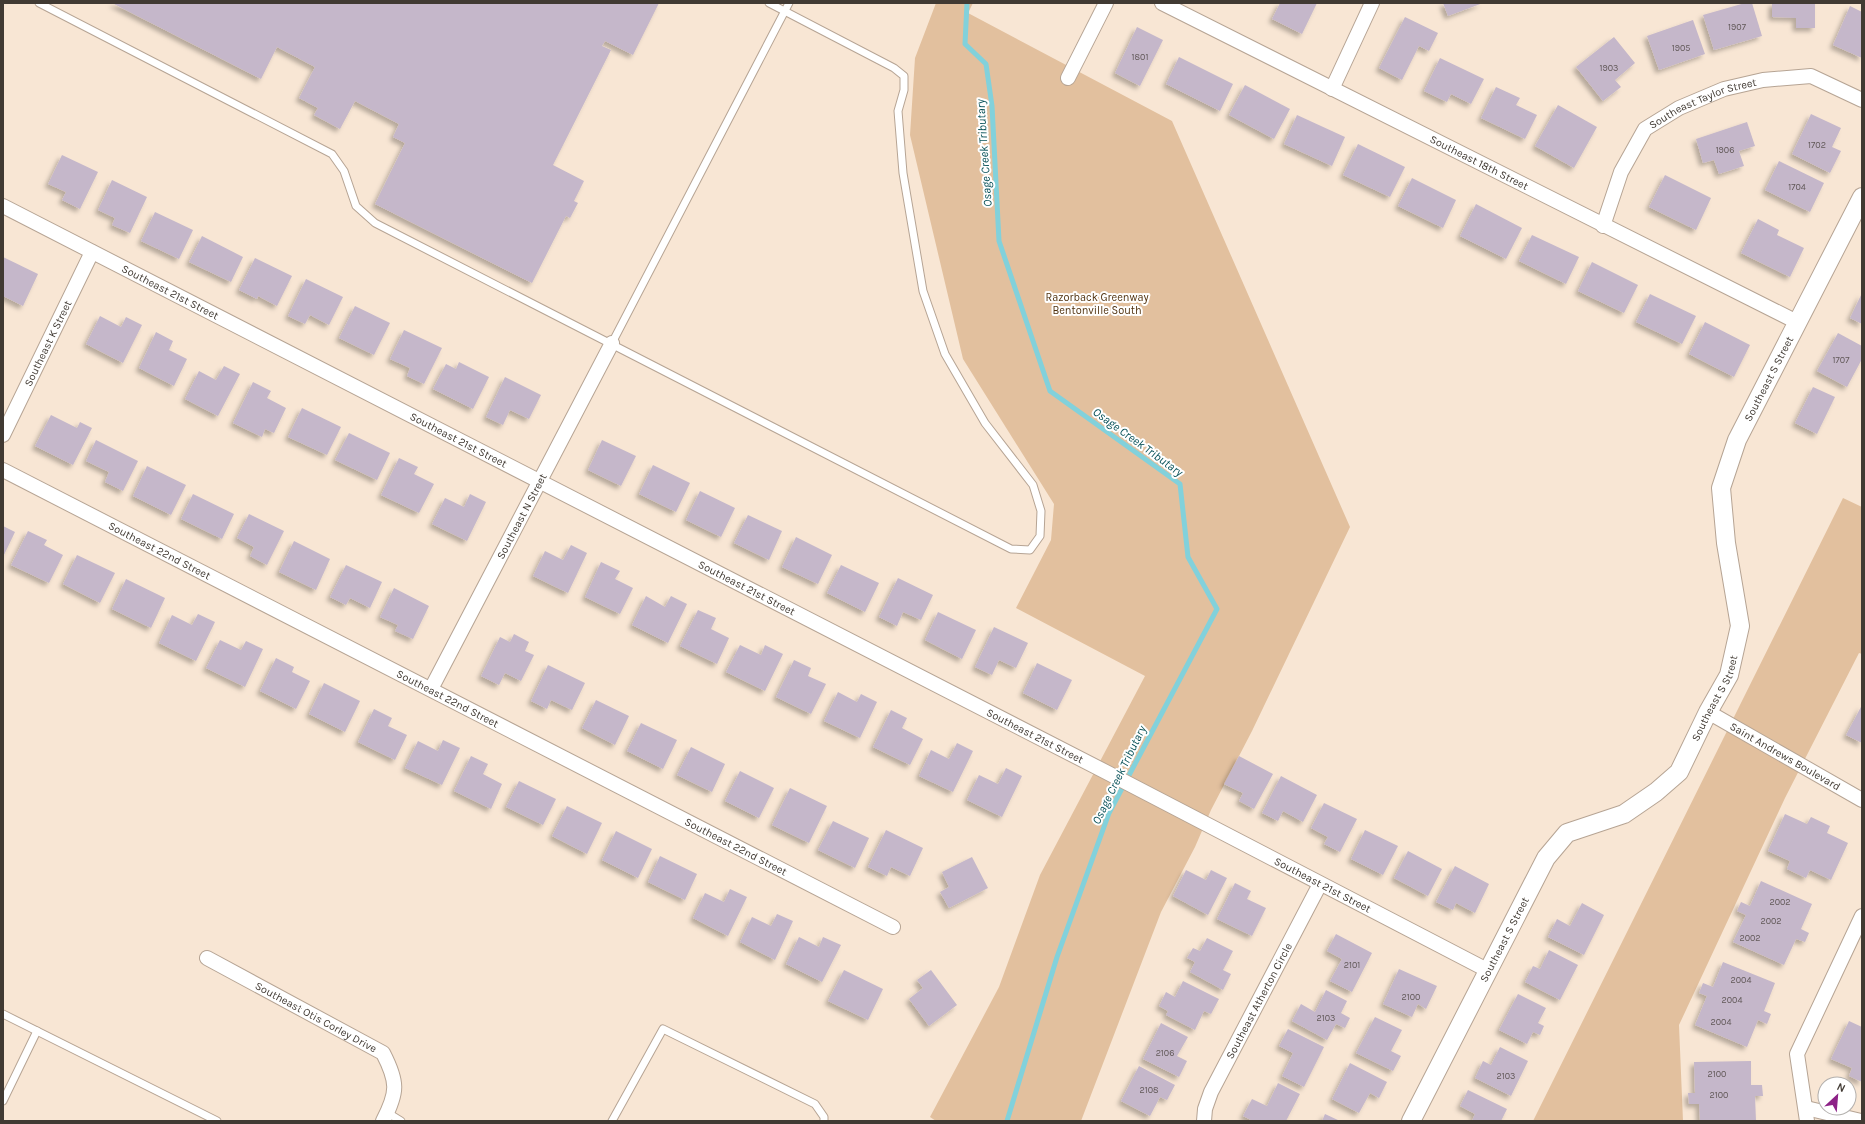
<svg xmlns="http://www.w3.org/2000/svg" width="1865" height="1124" viewBox="0 0 1865 1124" font-family="Karla,sans-serif">
<defs>
<filter id="shadow"><feDropShadow dx="-3.5" dy="3.5" stdDeviation="2" flood-color="#0004"/></filter>
</defs>
<rect width="100%" height="100%" fill="#f8e6d4"/>
<g fill="#e2c09e">
<path d="M936,3H973L968,13L1172,121L1350,527L1252,731L1211,810L1195,847L1161,912L1081,1121H936L930,1117L999,987L1040,875L1145,676L1016,608L1051,540L1054,504L963,359L910,135L915,58Z"/>
<path d="M1843,498L1862,507V654L1859,653L1785,798L1679,1025L1683,1121H1533Z"/>
</g>
<g fill="none" stroke-linecap="round" stroke-linejoin="round">
<path stroke="#82d1db" stroke-width="5" d="M967,3L965,44L986,64L992,106L999,241L1050,391L1180,484L1188,557L1217,609L1109,813L1057,957L1007,1121"/>
</g>
<g fill="#c5b7ca" filter="url(#shadow)">
<path d="M112,3H659L633,55L605,41L602,46L611,50L553,165L584,181L574,201L578,203L570,218L566,216L532,283L375,204L405,143L393,137L399,124L355,101L340,129L314,115L318,108L299,98L315,67L277,47L261,79Z"/>
<path d="M1280,3H1317L1302,34L1272,19Z"/>
<path d="M1443,3H1483L1448,16Z"/>
<path d="M1745,3H1752L1762,36L1714,50L1703,15Z"/>
<path d="M1772,3H1815V28H1796V18L1772,17Z"/>
<path d="M1850,6L1862,12V58L1833,45Z"/>
<path d="M1405,17L1438,33L1429,51L1419,46L1402,80L1379,68Z"/>
<path d="M1693,20L1705,54L1659,70L1647,36Z"/>
<path d="M1137,27L1163,40L1140,86L1115,73Z"/>
<path d="M1614,37L1635,63L1615,80L1621,87L1603,101L1576,67Z"/>
<path d="M1179,57L1233,84L1220,111L1166,84Z"/>
<path d="M1440,58L1484,79L1471,104L1451,94L1447,102L1424,91Z"/>
<path d="M1245,85L1290,109L1274,139L1229,115Z"/>
<path d="M1496,87L1520,98L1516,105L1537,115L1525,139L1481,118Z"/>
<path d="M1558,105L1597,127L1574,168L1535,146Z"/>
<path d="M1811,114L1841,128L1832,147L1841,151L1830,173L1792,154Z"/>
<path d="M1297,115L1345,137L1332,166L1284,144Z"/>
<path d="M1747,122L1755,146L1739,151L1744,166L1719,174L1714,160L1703,163L1696,139Z"/>
<path d="M1358,144L1405,167L1390,197L1343,175Z"/>
<path d="M62,155L98,172L80,209L62,200L66,192L48,184Z"/>
<path d="M1779,161L1824,183L1810,212L1765,190Z"/>
<path d="M1665,175L1711,198L1696,230L1649,207Z"/>
<path d="M1412,178L1456,200L1443,228L1398,206Z"/>
<path d="M112,180L147,197L130,233L112,225L115,218L98,210Z"/>
<path d="M1476,204L1522,228L1506,259L1460,236Z"/>
<path d="M155,212L193,230L179,259L141,241Z"/>
<path d="M1758,219L1779,230L1777,235L1804,248L1790,277L1741,253Z"/>
<path d="M1532,235L1579,257L1566,284L1519,261Z"/>
<path d="M202,236L243,257L231,282L189,262Z"/>
<path d="M3,257L38,274L23,306L3,296Z"/>
<path d="M255,258L292,276L277,306L258,296L257,299L239,290Z"/>
<path d="M1592,262L1638,285L1624,313L1578,291Z"/>
<path d="M306,279L343,297L329,325L310,315L305,324L288,316Z"/>
<path d="M1862,293V324L1850,318Z"/>
<path d="M1650,294L1696,316L1682,344L1636,322Z"/>
<path d="M355,306L390,323L374,355L339,338Z"/>
<path d="M100,316L121,327L126,317L142,325L123,363L86,344Z"/>
<path d="M1705,322L1750,345L1734,377L1689,354Z"/>
<path d="M404,330L442,348L424,384L407,376L410,368L390,359Z"/>
<path d="M156,332L173,341L169,350L187,359L174,386L139,368Z"/>
<path d="M1838,333L1862,346V359L1847,387L1817,371Z"/>
<path d="M459,362L489,377L473,409L433,389L446,364L456,369Z"/>
<path d="M224,366L240,374L218,416L185,399L199,371L216,380Z"/>
<path d="M505,377L541,395L529,419L510,410L503,425L486,417Z"/>
<path d="M253,382L271,391L267,398L286,408L274,433L265,429L262,437L233,423Z"/>
<path d="M1813,387L1835,397L1817,434L1795,423Z"/>
<path d="M302,408L341,427L327,455L288,437Z"/>
<path d="M51,415L77,428L80,422L92,428L73,465L35,446Z"/>
<path d="M349,433L390,453L377,480L335,460Z"/>
<path d="M96,440L138,461L123,491L105,482L109,472L86,461Z"/>
<path d="M602,440L636,456L621,486L588,470Z"/>
<path d="M399,458L418,467L414,474L434,484L419,513L381,495Z"/>
<path d="M653,465L690,483L676,512L639,494Z"/>
<path d="M147,466L186,485L171,515L133,496Z"/>
<path d="M700,491L735,508L721,537L686,520Z"/>
<path d="M193,494L234,514L222,539L181,519Z"/>
<path d="M470,494L486,502L467,541L432,524L445,498L464,507Z"/>
<path d="M249,514L284,531L267,565L250,556L254,547L237,538Z"/>
<path d="M748,515L782,531L769,560L734,543Z"/>
<path d="M3,526L15,532L3,557Z"/>
<path d="M28,531L47,540L44,545L63,555L49,583L11,565Z"/>
<path d="M796,537L832,555L818,584L782,567Z"/>
<path d="M294,541L330,559L316,590L279,572Z"/>
<path d="M571,545L587,553L568,593L533,576L545,551L563,560Z"/>
<path d="M77,555L115,573L100,603L63,584Z"/>
<path d="M601,562L620,571L615,579L633,588L620,614L585,597Z"/>
<path d="M346,565L382,582L370,608L350,598L346,605L330,597Z"/>
<path d="M841,565L879,583L865,612L827,593Z"/>
<path d="M898,578L933,595L921,620L903,612L897,626L879,617Z"/>
<path d="M126,579L165,598L151,628L112,609Z"/>
<path d="M394,588L429,606L413,639L395,631L398,625L380,617Z"/>
<path d="M646,596L665,607L671,596L687,604L668,643L632,625Z"/>
<path d="M698,610L716,618L711,629L729,638L717,664L680,646Z"/>
<path d="M938,612L976,630L962,659L925,640Z"/>
<path d="M198,614L215,622L196,661L159,643L172,615L192,625Z"/>
<path d="M994,627L1028,643L1016,668L999,660L992,675L975,667Z"/>
<path d="M514,634L529,642L525,651L534,655L521,681L505,673L499,685L481,676L500,637L510,642Z"/>
<path d="M220,640L241,650L246,641L263,649L245,687L206,668Z"/>
<path d="M740,645L761,655L765,645L783,654L765,691L726,672Z"/>
<path d="M276,658L294,667L292,672L310,681L296,709L260,691Z"/>
<path d="M794,660L811,668L808,676L826,684L811,714L776,697Z"/>
<path d="M1037,663L1072,680L1057,710L1023,693Z"/>
<path d="M548,665L585,683L572,710L551,700L547,709L531,701Z"/>
<path d="M324,683L360,701L345,732L309,714Z"/>
<path d="M838,692L857,702L861,694L877,702L860,738L824,721Z"/>
<path d="M596,700L629,716L615,745L582,728Z"/>
<path d="M1862,705V743L1846,735Z"/>
<path d="M374,709L392,718L388,726L407,735L395,760L358,742Z"/>
<path d="M891,710L907,718L902,728L923,739L910,765L873,747Z"/>
<path d="M641,723L677,740L663,769L627,751Z"/>
<path d="M443,740L460,748L442,785L405,768L418,741L438,751Z"/>
<path d="M957,743L973,751L953,792L919,776L931,750L949,759Z"/>
<path d="M691,747L725,764L712,792L677,775Z"/>
<path d="M471,756L488,764L483,774L502,784L491,809L454,791Z"/>
<path d="M1239,756L1273,774L1254,809L1239,801L1243,793L1224,784Z"/>
<path d="M1006,768L1022,776L1002,817L967,800L979,775L998,784Z"/>
<path d="M740,771L774,788L759,818L725,801Z"/>
<path d="M1281,776L1317,795L1303,822L1283,811L1278,821L1262,813Z"/>
<path d="M519,781L556,799L543,825L506,807Z"/>
<path d="M790,788L827,806L809,843L772,825Z"/>
<path d="M1324,803L1357,819L1340,852L1324,844L1328,837L1311,828Z"/>
<path d="M567,806L602,823L587,854L552,836Z"/>
<path d="M1785,814L1807,824L1811,817L1830,826L1827,833L1848,843L1831,880L1810,870L1806,878L1787,869L1790,861L1768,851Z"/>
<path d="M833,821L869,838L855,868L818,850Z"/>
<path d="M886,830L923,848L910,876L891,867L887,876L868,867Z"/>
<path d="M1365,830L1398,846L1383,875L1351,859Z"/>
<path d="M616,831L652,849L638,878L602,860Z"/>
<path d="M1408,851L1442,869L1428,896L1394,878Z"/>
<path d="M660,856L697,874L685,900L648,882Z"/>
<path d="M972,857L988,888L949,908L940,892L949,887L942,872Z"/>
<path d="M1455,866L1489,884L1475,913L1456,903L1453,910L1436,902Z"/>
<path d="M1186,870L1206,880L1211,870L1227,878L1208,915L1173,896Z"/>
<path d="M1761,881L1812,904L1801,929L1809,933L1805,942L1796,939L1784,965L1733,942L1746,915L1737,911L1741,902L1750,906Z"/>
<path d="M1235,883L1251,891L1247,899L1266,908L1252,936L1217,919Z"/>
<path d="M730,889L747,897L728,936L693,918L705,893L724,902Z"/>
<path d="M1582,903L1604,915L1584,955L1548,937L1557,919L1570,926Z"/>
<path d="M777,914L793,921L775,960L740,942L752,917L771,926Z"/>
<path d="M1336,934L1372,953L1352,992L1330,981L1342,959L1327,951Z"/>
<path d="M799,937L819,947L823,937L841,945L822,982L786,964Z"/>
<path d="M1207,938L1233,951L1223,970L1231,974L1223,990L1190,972L1195,962L1187,958L1193,948L1200,951Z"/>
<path d="M1549,950L1578,965L1560,1000L1525,982L1533,966L1540,969Z"/>
<path d="M1723,962L1775,983L1764,1011L1771,1014L1767,1024L1758,1020L1747,1047L1695,1025L1707,996L1699,993L1703,983L1713,987Z"/>
<path d="M1399,969L1437,986L1426,1009L1418,1004L1412,1017L1383,1004Z"/>
<path d="M844,970L883,989L868,1020L828,1001Z"/>
<path d="M931,970L957,1005L929,1026L909,999L923,988L917,980Z"/>
<path d="M1183,981L1219,999L1211,1014L1204,1011L1195,1030L1166,1015L1168,1011L1159,1006L1166,992L1175,997Z"/>
<path d="M1326,990L1347,1001L1341,1013L1350,1018L1345,1028L1336,1024L1327,1040L1292,1021L1301,1004L1315,1012Z"/>
<path d="M1518,994L1546,1008L1538,1023L1544,1026L1540,1035L1533,1032L1527,1044L1499,1030Z"/>
<path d="M1375,1017L1402,1030L1391,1051L1401,1056L1393,1071L1356,1053Z"/>
<path d="M1849,1021L1862,1027V1082L1849,1076L1852,1068L1831,1059Z"/>
<path d="M1161,1023L1188,1037L1177,1056L1187,1061L1179,1077L1143,1059Z"/>
<path d="M1288,1029L1324,1047L1304,1087L1282,1076L1293,1053L1279,1046Z"/>
<path d="M1500,1047L1528,1061L1511,1096L1475,1078L1483,1061L1491,1065Z"/>
<path d="M1751,1061V1085H1762L1763,1096H1755L1756,1121H1700L1699,1104H1689L1688,1093H1695L1694,1062Z"/>
<path d="M1350,1063L1387,1082L1379,1098L1370,1093L1359,1113L1332,1099Z"/>
<path d="M1139,1066L1175,1085L1167,1100L1160,1097L1150,1116L1121,1101Z"/>
<path d="M1278,1083L1300,1094L1286,1121H1253L1243,1116L1252,1099L1267,1106Z"/>
<path d="M1468,1090L1507,1109L1501,1121H1472L1475,1114L1460,1106Z"/>
<path d="M1325,1114L1340,1121H1322Z"/>
</g>
<g fill="none" stroke-linecap="round" stroke-linejoin="round">
<defs>
<g id="service">
<path d="M39,3L332,154L344,171L356,206L375,223L1011,549L1030,550L1040,536L1041,511L1033,485L985,423L945,354L923,291L903,173L898,111L904,90V76L894,68L769,3"/>
<path d="M612,343L789,3"/>
<path d="M3,1014L217,1121"/>
<path d="M3,1101L37,1031"/>
<path d="M388,1113L401,1121"/>
<path d="M612,1121L663,1029L815,1104L824,1117V1121"/>
</g>
<g id="minor">
<path id="s1" d="M1162,3L1797,322"/>
<path d="M1068,78L1106,3"/>
<path d="M1332,89L1372,3"/>
<path id="s2" d="M3,206L1106,772L1489,971"/>
<path id="s3" d="M1603,226L1621,172L1645,129L1679,108L1724,89L1763,80L1811,76L1862,100"/>
<path id="s4" d="M3,435L92,252"/>
<path id="s5" d="M3,470L893,927"/>
<path id="s6" d="M431,689L612,343"/>
<path id="s7" d="M1708,712L1862,800"/>
<path id="s8" d="M207,958L383,1053C398,1082 398,1092 383,1121"/>
<path d="M1806,1108L1861,1121"/>
<path id="s9" d="M1204,1121L1205,1109L1211,1092L1320,884"/>
<path d="M1807,1121L1797,1054L1862,916"/>
</g>
<g id="tertiary">
<path id="s10" d="M1411,1121L1546,858L1567,833L1624,814L1656,792L1679,772L1708,712L1729,675L1740,626L1726,543L1721,488L1737,440L1862,197"/>
</g>
</defs>
<use href="#service" stroke="#b6a494" stroke-width="9"/>
<use href="#minor" stroke="#b6a494" stroke-width="16"/>
<use href="#tertiary" stroke="#b6a494" stroke-width="20"/>
<use href="#service" stroke="#fff" stroke-width="7"/>
<use href="#minor" stroke="#fff" stroke-width="14"/>
<use href="#tertiary" stroke="#fff" stroke-width="18"/>
</g>
<g text-anchor="middle" stroke-width="4" stroke-linejoin="round" paint-order="stroke">
<g font-size="9" fill="#625959">
<text x="1737" y="30">1907</text>
<text x="1681" y="51">1905</text>
<text x="1140" y="60">1801</text>
<text x="1609" y="71">1903</text>
<text x="1817" y="148">1702</text>
<text x="1725" y="153">1906</text>
<text x="1797" y="190">1704</text>
<text x="1841" y="363">1707</text>
<text x="1780" y="905">2002</text>
<text x="1771" y="924">2002</text>
<text x="1750" y="941">2002</text>
<text x="1352" y="968">2101</text>
<text x="1741" y="983">2004</text>
<text x="1411" y="1000">2100</text>
<text x="1732" y="1003">2004</text>
<text x="1326" y="1021">2103</text>
<text x="1721" y="1025">2004</text>
<text x="1165" y="1056">2106</text>
<text x="1717" y="1077">2100</text>
<text x="1506" y="1079">2103</text>
<text x="1149" y="1093">2108</text>
<text x="1719" y="1098">2100</text>
</g>
<g font-size="11" fill="#413a33" stroke="#fff">
<text dy="4" stroke="none"><textPath href="#s3" startOffset="170">Southeast Taylor Street</textPath></text>
<text dy="4" stroke="none"><textPath href="#s1" startOffset="355">Southeast 18th Street</textPath></text>
<text dy="4" stroke="none"><textPath href="#s2" startOffset="188">Southeast 21st Street</textPath></text>
<text dy="4" stroke="none"><textPath href="#s4" startOffset="102">Southeast K Street</textPath></text>
<text dy="4" stroke="none"><textPath href="#s10" startOffset="876">Southeast S Street</textPath></text>
<text dy="4" stroke="none"><textPath href="#s2" startOffset="512">Southeast 21st Street</textPath></text>
<text dy="4" stroke="none"><textPath href="#s6" startOffset="195">Southeast N Street</textPath></text>
<text dy="4" stroke="none"><textPath href="#s5" startOffset="176">Southeast 22nd Street</textPath></text>
<text dy="4" stroke="none"><textPath href="#s2" startOffset="836">Southeast 21st Street</textPath></text>
<text dy="4" stroke="none"><textPath href="#s10" startOffset="540">Southeast S Street</textPath></text>
<text dy="4" stroke="none"><textPath href="#s5" startOffset="500">Southeast 22nd Street</textPath></text>
<text dy="4" stroke="none"><textPath href="#s2" startOffset="1160">Southeast 21st Street</textPath></text>
<text dy="4" stroke="none"><textPath href="#s7" startOffset="89">Saint Andrews Boulevard</textPath></text>
<text dy="4" stroke="none"><textPath href="#s5" startOffset="824">Southeast 22nd Street</textPath></text>
<text dy="4" stroke="none"><textPath href="#s2" startOffset="1484">Southeast 21st Street</textPath></text>
<text dy="4" stroke="none"><textPath href="#s10" startOffset="204">Southeast S Street</textPath></text>
<text dy="4" stroke="none"><textPath href="#s9" startOffset="133">Southeast Atherton Circle</textPath></text>
<text dy="4" stroke="none"><textPath href="#s8" startOffset="124">Southeast Otis Corley Drive</textPath></text>
</g>
<g font-size="11" fill="#50320f" stroke="#fff">
<text x="1097" y="301">Razorback Greenway<tspan x="1097" dy="13">Bentonville South</tspan></text>
</g>
<g font-size="12" font-style="italic" fill="#065057" stroke="#fff">
<text transform="translate(984 153) rotate(-94)" y="4">Osage Creek Tributary</text>
<text transform="translate(1138 442) rotate(36)" y="4">Osage Creek Tributary</text>
<text transform="translate(1119 775) rotate(-64)" y="4">Osage Creek Tributary</text>
</g>
</g>
<rect width="1865" height="1124" fill="none" stroke="#413a33" stroke-width="8"/>
<g transform="translate(1837 1096) rotate(26)"><circle r="19" fill="#ffffff" stroke="#b3b0ad"/>
<path d="M0-3L7 15L0 10L-7 15Z" fill="#8d2287"/>
<text y="-6" font-size="11" font-weight="bold" text-anchor="middle" fill="#413a33">N</text>
</g>
</svg>
